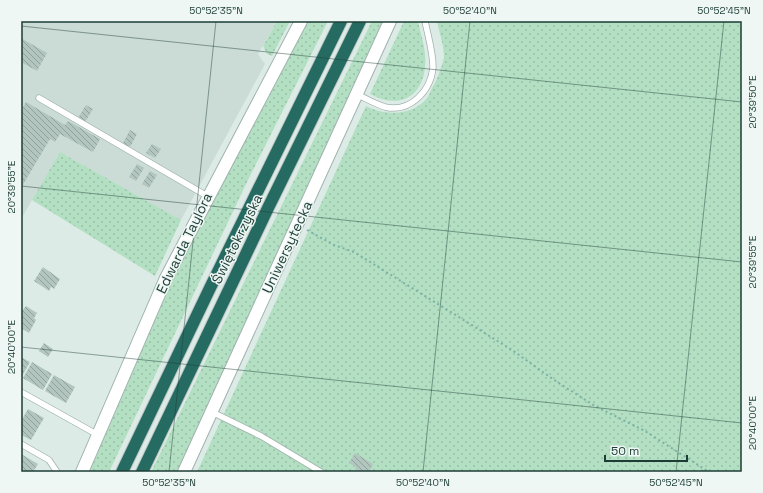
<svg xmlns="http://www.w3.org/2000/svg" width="763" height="493" viewBox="0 0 763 493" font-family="'Space Grotesk',sans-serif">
<defs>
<pattern id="grass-dots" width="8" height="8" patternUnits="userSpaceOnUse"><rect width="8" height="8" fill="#b3dfc2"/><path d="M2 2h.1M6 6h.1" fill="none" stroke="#9ac0a7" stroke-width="1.8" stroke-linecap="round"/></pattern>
<pattern id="building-back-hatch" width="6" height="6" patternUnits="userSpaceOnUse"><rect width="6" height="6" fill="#b2c6bf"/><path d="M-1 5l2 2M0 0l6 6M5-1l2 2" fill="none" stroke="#90a29c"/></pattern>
</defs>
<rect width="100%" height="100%" fill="#ddebe6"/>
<path fill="#cbdbd5" d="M21,21H277L258,54L265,64L181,220L60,152L21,219Z"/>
<g fill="url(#grass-dots)">
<path d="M277,21H290L272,56L267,54L263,46Z"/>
<path d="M308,21H328L248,180L109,472H88L183,256Z"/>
<path d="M372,21H385L179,472H151Z"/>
<path d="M404,21H418C421,35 427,53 425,67C422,99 397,109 370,94Z"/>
<path d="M437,21H742V472H197L366,106C385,116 414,116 428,97C430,93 432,87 435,83C438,76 443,64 444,57C444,46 439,32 437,21Z"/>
<path d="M60,152L181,220L155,276L32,200Z"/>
</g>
<g fill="url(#building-back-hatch)">
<path d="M21,38L47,53L37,71L21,62Z"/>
<path d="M26,102L65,125L68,121L100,139L93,152L60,134L55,142L50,139L21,188V111Z"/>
<path d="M86,105L93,109L85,122L78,118Z"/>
<path d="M130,130L137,134L130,147L123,143Z"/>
<path d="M152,144L161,149L155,158L146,153Z"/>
<path d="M137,164L144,168L136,181L129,177Z"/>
<path d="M150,171L157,175L149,188L142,184Z"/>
<path d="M43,267L60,279L54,289L51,287L49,291L34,281Z"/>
<path d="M26,306L37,313L34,318L36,320L29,333L21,328V310L22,311Z"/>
<path d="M44,343L53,349L48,357L39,351Z"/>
<path d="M21,357L30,362L21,378Z"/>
<path d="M32,362L52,374L43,390L23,378Z"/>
<path d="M54,375L75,387L66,403L45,391Z"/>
<path d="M28,409L44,418L31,440L21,435V421Z"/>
<path d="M355,453L373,464L369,472H360L355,469L356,467L349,463Z"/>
<path d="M21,454L38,464L33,472H21Z"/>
</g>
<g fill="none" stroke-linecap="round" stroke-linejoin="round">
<defs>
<g id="service">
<path d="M356,94C365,98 375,104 385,107C410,113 431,91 433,67C433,52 428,36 425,21"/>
<path d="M39,98L207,196"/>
<path d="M21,392L98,435"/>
<path d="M212,412L261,436L321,472"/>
<path d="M21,444L49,460L57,472"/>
</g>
<g id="tertiary">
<path d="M82,472L166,278L301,21"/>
<path d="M184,472L390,21"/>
</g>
<g id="motorway">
<path d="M122,472L210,288L341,21"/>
<path d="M142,472L268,208L360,21"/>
</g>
</defs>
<use href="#service" stroke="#a0b3ae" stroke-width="7"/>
<use href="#tertiary" stroke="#a0b3ae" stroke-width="14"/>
<use href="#motorway" stroke="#c0c8c7" stroke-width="14"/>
<path stroke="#7ab2a5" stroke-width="2" stroke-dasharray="2 3" stroke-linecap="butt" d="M307,230L334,245L354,252L512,350L557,382L595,406L645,431L709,472"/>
<use href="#service" stroke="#fff" stroke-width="5.5"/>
<use href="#tertiary" stroke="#fff" stroke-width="12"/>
<use href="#motorway" stroke="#266b62" stroke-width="12"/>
</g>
<path fill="none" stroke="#1d3c36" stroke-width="1" stroke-opacity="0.45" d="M21,26L742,102M21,186L742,262M21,347L742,423M169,472L216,21M423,472L470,21M676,472L724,21"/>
<g text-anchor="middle" stroke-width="3" stroke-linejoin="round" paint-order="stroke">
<g font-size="14" fill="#1d3c36" stroke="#eef7f3">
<text transform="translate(237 239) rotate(-64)" y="5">Świętokrzyska</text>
<text transform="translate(184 243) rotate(-64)" y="5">Edwarda Taylora</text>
<text transform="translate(287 247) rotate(-65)" y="5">Uniwersytecka</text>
</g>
</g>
<rect width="763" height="493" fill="none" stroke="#eef7f3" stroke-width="44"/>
<path d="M605 455v6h82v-6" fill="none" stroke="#1d3c36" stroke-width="2"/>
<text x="611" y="455" font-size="12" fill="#1d3c36" stroke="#eef7f3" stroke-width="3" paint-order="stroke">50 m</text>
<rect x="22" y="22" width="719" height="449" fill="none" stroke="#1d3c36" stroke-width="1.5"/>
<g font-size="10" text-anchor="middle" fill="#1d3c36">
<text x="216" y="14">50°52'35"N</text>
<text x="470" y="14">50°52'40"N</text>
<text x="724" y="14">50°52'45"N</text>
<text transform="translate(752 102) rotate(-90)" y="4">20°39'50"E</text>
<text transform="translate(11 187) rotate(-90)" y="4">20°39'55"E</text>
<text transform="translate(752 262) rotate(-90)" y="4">20°39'55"E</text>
<text transform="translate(11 347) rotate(-90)" y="4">20°40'00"E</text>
<text transform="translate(752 423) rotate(-90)" y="4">20°40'00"E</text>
<text x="169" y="486">50°52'35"N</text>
<text x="423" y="486">50°52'40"N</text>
<text x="676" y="486">50°52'45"N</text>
</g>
</svg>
